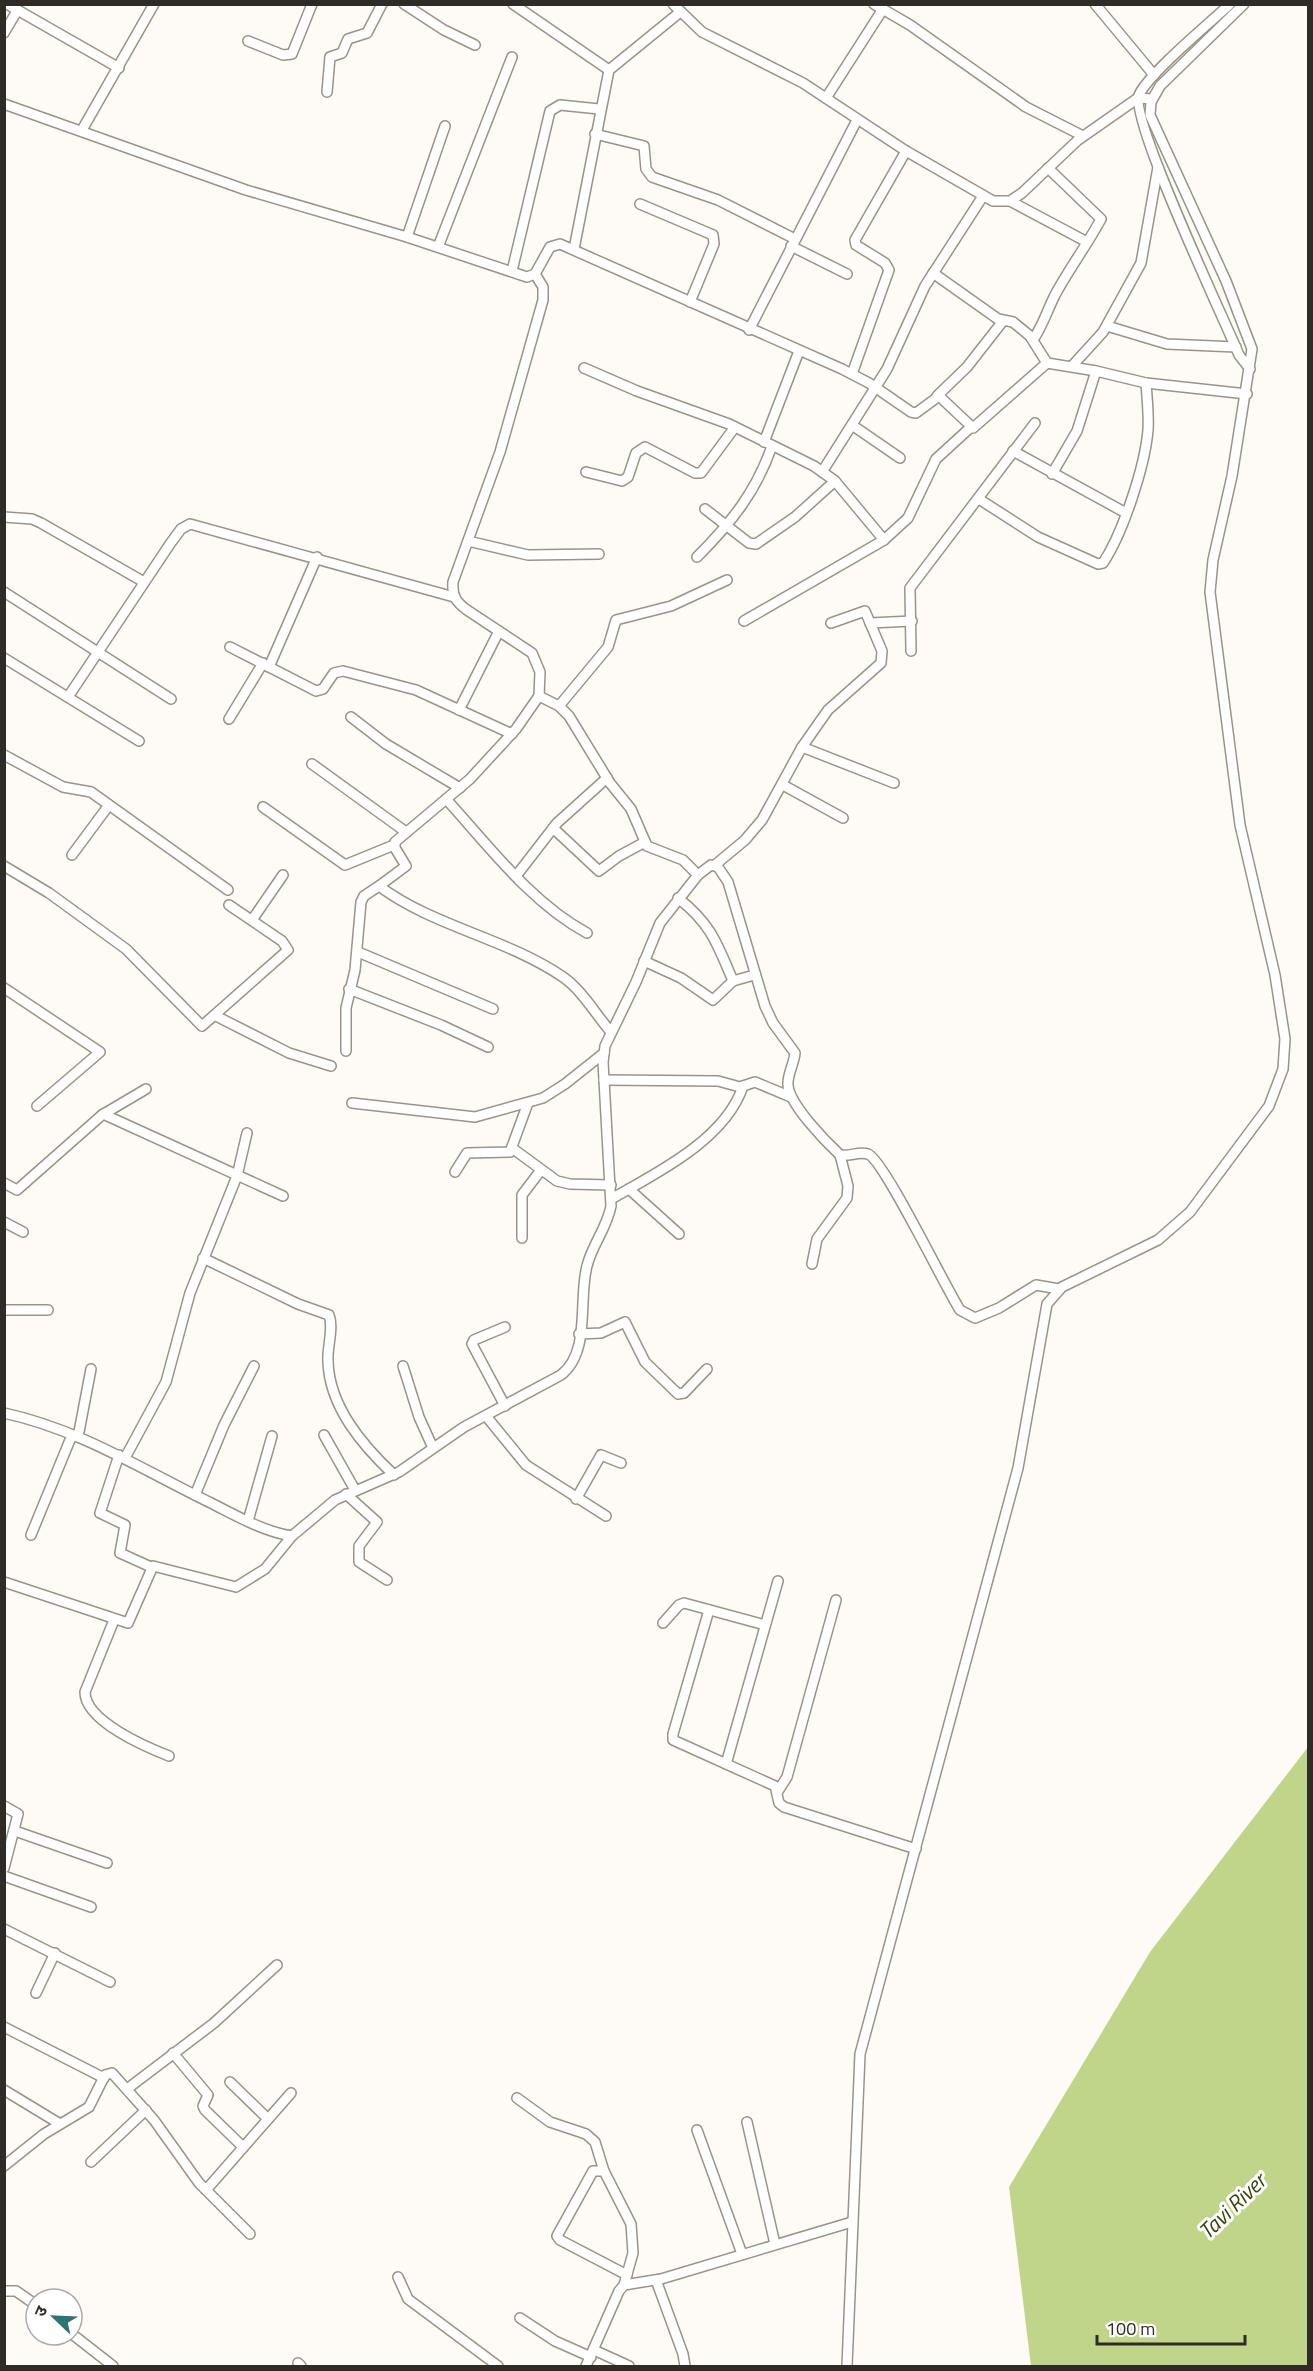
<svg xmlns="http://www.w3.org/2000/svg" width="1313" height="2371" viewBox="0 0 1313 2371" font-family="'Titillium Web','Noto Sans Devanagari',sans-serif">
<rect width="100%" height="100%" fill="#fefbf6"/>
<path fill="#c1d58a" d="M1308,1747V2366H1031L1009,2187L1150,1952Z"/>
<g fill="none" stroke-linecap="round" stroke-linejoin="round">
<defs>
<g id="minor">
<path d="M7,4L119,68"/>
<path d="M404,4L444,30L475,45"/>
<path d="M513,4L609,70"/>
<path d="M673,4L702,32L803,83L906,151L993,201H1010L1022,193L1078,140L1138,98L1152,99"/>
<path d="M874,4L910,25L1026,107L1083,136"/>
<path d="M1095,4L1154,75"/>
<path d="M1230,4C1210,23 1149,73 1139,95C1129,118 1224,319 1239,355L1250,369"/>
<path d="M4,33L17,11"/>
<path d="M248,41L283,55L292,54L312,4"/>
<path d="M327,92L330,57L342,53L348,39L367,33L382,4"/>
<path d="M826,98L883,9"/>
<path d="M4,104L246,190L407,237L527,277L535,274L550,247L560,244L842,369L869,383L911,412L916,413L939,396L973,428L1047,363L1096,371L1146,383L1247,394"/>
<path d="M82,130L154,4"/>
<path d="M595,134L644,146L646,169L652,177L718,200L795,239"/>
<path d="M1010,201L1087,242"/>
<path d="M640,204L713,235L714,244L690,302"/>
<path d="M407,237L445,126"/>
<path d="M791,246L847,274"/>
<path d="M438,247L512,57"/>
<path d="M574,249L609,70L679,13"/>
<path d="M512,271L550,111L560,105L599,109"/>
<path d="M933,273L998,319L1013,322L1030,336L1047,363"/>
<path d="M1107,326L1167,344L1236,347"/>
<path d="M749,330L857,120"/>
<path d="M1033,340C1043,325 1047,311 1055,295C1069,269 1087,245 1101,219L1048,168"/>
<path d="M1072,366L1103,332L1141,263L1158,167"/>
<path d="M584,368L637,391L729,424L814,466L835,481L884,540L908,518L936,459L971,427"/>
<path d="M852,374L889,270L885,263L856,245L855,240L906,151"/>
<path d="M937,396L967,367L1003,321"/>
<path d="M852,425L900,458"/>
<path d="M764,442L799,351"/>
<path d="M1013,451L1126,513"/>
<path d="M586,472L622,481L628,477L636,453L645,447L695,473H701L735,427"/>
<path d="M822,472L887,369L925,286L983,196"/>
<path d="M1052,474L1077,431L1096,371"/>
<path d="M979,499L1038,537L1098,564L1103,563C1123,533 1145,466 1148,430C1149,415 1147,398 1146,383"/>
<path d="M705,509L749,543L756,544L795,517L835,481"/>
<path d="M4,517L32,519L41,523L144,582"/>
<path d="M468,541L528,555L599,554"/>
<path d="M697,557C731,523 756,492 772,446"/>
<path d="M4,592L171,699"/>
<path d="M744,621L884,540"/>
<path d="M870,623L912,621"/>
<path d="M230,647L316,691L323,689L334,673L343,671L416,690L512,734"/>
<path d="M911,651L910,588L1035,423"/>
<path d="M4,658L139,741"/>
<path d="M269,667L317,557"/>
<path d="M539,696L559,706L569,716L610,783L631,809L647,846L683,860L698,875"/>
<path d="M68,697L170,544L181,529L190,524L454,597"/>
<path d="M559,706L608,647L616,620L671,606L727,580"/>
<path d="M459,710L499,631"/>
<path d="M351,717L386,744L460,788"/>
<path d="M229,719L263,663"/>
<path d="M802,747L894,783"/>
<path d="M4,755L63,787L91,792L228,890"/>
<path d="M312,764L406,832"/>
<path d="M783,785L843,818"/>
<path d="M446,799C489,846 531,903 587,933"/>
<path d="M263,807L345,865L394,845"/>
<path d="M553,828L599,871L619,856L645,842"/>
<path d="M72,855L109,805"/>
<path d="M715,865L745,840L762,820L802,747L828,710L881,663L882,651L865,611L831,623"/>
<path d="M4,866L49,893L126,949L202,1026L288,950L282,941L229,905"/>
<path d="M516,876L557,823L607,778"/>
<path d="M379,886L406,866L395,848V842L470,779L516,729L539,696L540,672L532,653L467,610C456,602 452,596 453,582L500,452L543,300V287L535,274"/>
<path d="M678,898C711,924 717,943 733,981"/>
<path d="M252,920L283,875"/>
<path d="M358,952L493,1009"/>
<path d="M644,961L681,978L713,1000L733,981L754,975"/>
<path d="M4,988L100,1052L37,1106"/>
<path d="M349,989L441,1025L488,1047"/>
<path d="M216,1016L289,1053L331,1066"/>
<path d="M346,1051V1008L355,970L361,902L364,896L379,886C434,927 506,938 563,977C582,990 596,1015 611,1032"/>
<path d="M604,1080L718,1081L740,1087L755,1082L791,1097"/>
<path d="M352,1103L475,1117L543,1098L565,1084L604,1053"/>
<path d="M103,1114L283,1196"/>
<path d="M512,1148L557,1181L570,1184L611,1185"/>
<path d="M455,1172L467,1153L510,1152L528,1103"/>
<path d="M4,1183L17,1190L102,1115L146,1089"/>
<path d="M629,1189L679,1234"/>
<path d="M611,1199C657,1173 726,1139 743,1086"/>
<path d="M4,1222L23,1232"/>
<path d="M522,1238V1195L541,1170"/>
<path d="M203,1258L298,1304L329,1315C334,1328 327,1347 328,1361C329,1406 362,1445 394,1475"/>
<path d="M812,1264L817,1239L847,1198L848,1186L840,1155"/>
<path d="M4,1310H48"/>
<path d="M505,1327L474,1340L472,1344L505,1406"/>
<path d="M579,1334L601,1333L625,1322L645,1362L678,1394L684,1393L707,1369"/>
<path d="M403,1366L419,1417L433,1448"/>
<path d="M4,1413C79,1429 143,1470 211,1503C235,1515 264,1532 292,1536L335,1500L399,1472L464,1427L561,1375C591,1352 578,1299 587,1266C592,1245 607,1228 611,1206L603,1062L605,1046L636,982L660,923L698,875L711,865L718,867L728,882L765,1006L773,1023L795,1053C794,1064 787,1075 788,1085C789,1104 826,1142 840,1155C849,1157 859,1151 868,1154C884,1160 945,1287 960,1310L975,1318L999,1308L1036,1285L1059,1289"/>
<path d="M486,1416L526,1465L606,1516"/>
<path d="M324,1435L355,1490"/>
<path d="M78,1437L91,1369"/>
<path d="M119,1455L100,1513L125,1525L120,1553L151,1567"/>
<path d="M125,1458L166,1382L190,1293L237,1176L247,1133"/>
<path d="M346,1494L377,1522L359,1546V1562L387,1580"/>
<path d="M195,1495L224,1425L254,1366"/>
<path d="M576,1499L601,1455L621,1463"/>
<path d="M248,1521L272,1436"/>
<path d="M31,1535L72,1435"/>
<path d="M4,1582L128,1623L153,1566L236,1587L265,1569L292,1536"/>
<path d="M709,1610L673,1734V1740L775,1786L779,1803L784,1807L916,1849"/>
<path d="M114,1620L85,1692C85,1721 146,1747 169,1756"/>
<path d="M663,1623L679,1605L684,1603L765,1625"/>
<path d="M726,1764L778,1581"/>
<path d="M778,1791L787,1777L836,1600"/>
<path d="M4,1806L18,1814L4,1868"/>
<path d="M15,1831L107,1863"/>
<path d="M4,1876L91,1907"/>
<path d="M4,1929L110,1982"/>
<path d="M36,1993L55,1953"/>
<path d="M4,2027L104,2078"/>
<path d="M173,2053L208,2095L203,2106L205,2110L243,2147"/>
<path d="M230,2082L268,2119"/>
<path d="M127,2089L214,2023L277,1965"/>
<path d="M4,2090L60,2124"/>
<path d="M517,2098L550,2122L586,2134L595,2142L604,2171L631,2224L633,2253L624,2285"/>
<path d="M747,2122L775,2244"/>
<path d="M697,2130L742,2254"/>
<path d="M91,2162L146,2110"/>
<path d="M4,2166L44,2134L89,2107L105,2075L112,2073L154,2120L199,2183L250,2234"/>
<path d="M604,2171H593L557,2236L560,2240L627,2275"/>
<path d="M206,2190L291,2093"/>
<path d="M398,2277L408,2299L498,2366"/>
<path d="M656,2280L683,2354L685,2366"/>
<path d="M4,2291H16L36,2305"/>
<path d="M520,2318L555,2341L591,2357"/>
<path d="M72,2334L113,2366"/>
<path d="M594,2350L629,2366"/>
<path d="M298,2363L301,2366"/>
<path d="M586,2366L619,2291L624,2285L661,2279L852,2222"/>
<path d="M847,2366L860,2054L1018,1468L1047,1304L1062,1287L1158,1240L1190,1212L1269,1106L1283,1069L1285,1039L1275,975L1240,825L1210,592L1213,560L1232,476L1252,349L1226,281L1150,115L1151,102L1160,86L1244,4"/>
</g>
</defs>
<use href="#minor" stroke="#9c9388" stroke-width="12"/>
<use href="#minor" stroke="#fff" stroke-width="9"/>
</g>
<g text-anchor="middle" stroke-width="6" stroke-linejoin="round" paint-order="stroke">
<g font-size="22" font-style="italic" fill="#39440c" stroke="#fff">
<text transform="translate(1232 2206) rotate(-44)" y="8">Tavi River</text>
</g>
</g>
<rect width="1313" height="2371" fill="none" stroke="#2f2c27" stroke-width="12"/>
<g transform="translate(54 2317) rotate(293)"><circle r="28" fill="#ffffff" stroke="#acaba9" stroke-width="1.5"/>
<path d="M0-4.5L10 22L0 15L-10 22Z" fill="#2c7571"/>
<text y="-9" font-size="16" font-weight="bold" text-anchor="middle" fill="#2f2c27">उ</text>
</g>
<path d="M1097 2335v9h148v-9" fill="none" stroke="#2f2c27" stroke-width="3"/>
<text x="1106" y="2335" font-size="18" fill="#2f2c27" stroke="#ffffff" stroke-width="4.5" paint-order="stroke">100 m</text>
</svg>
